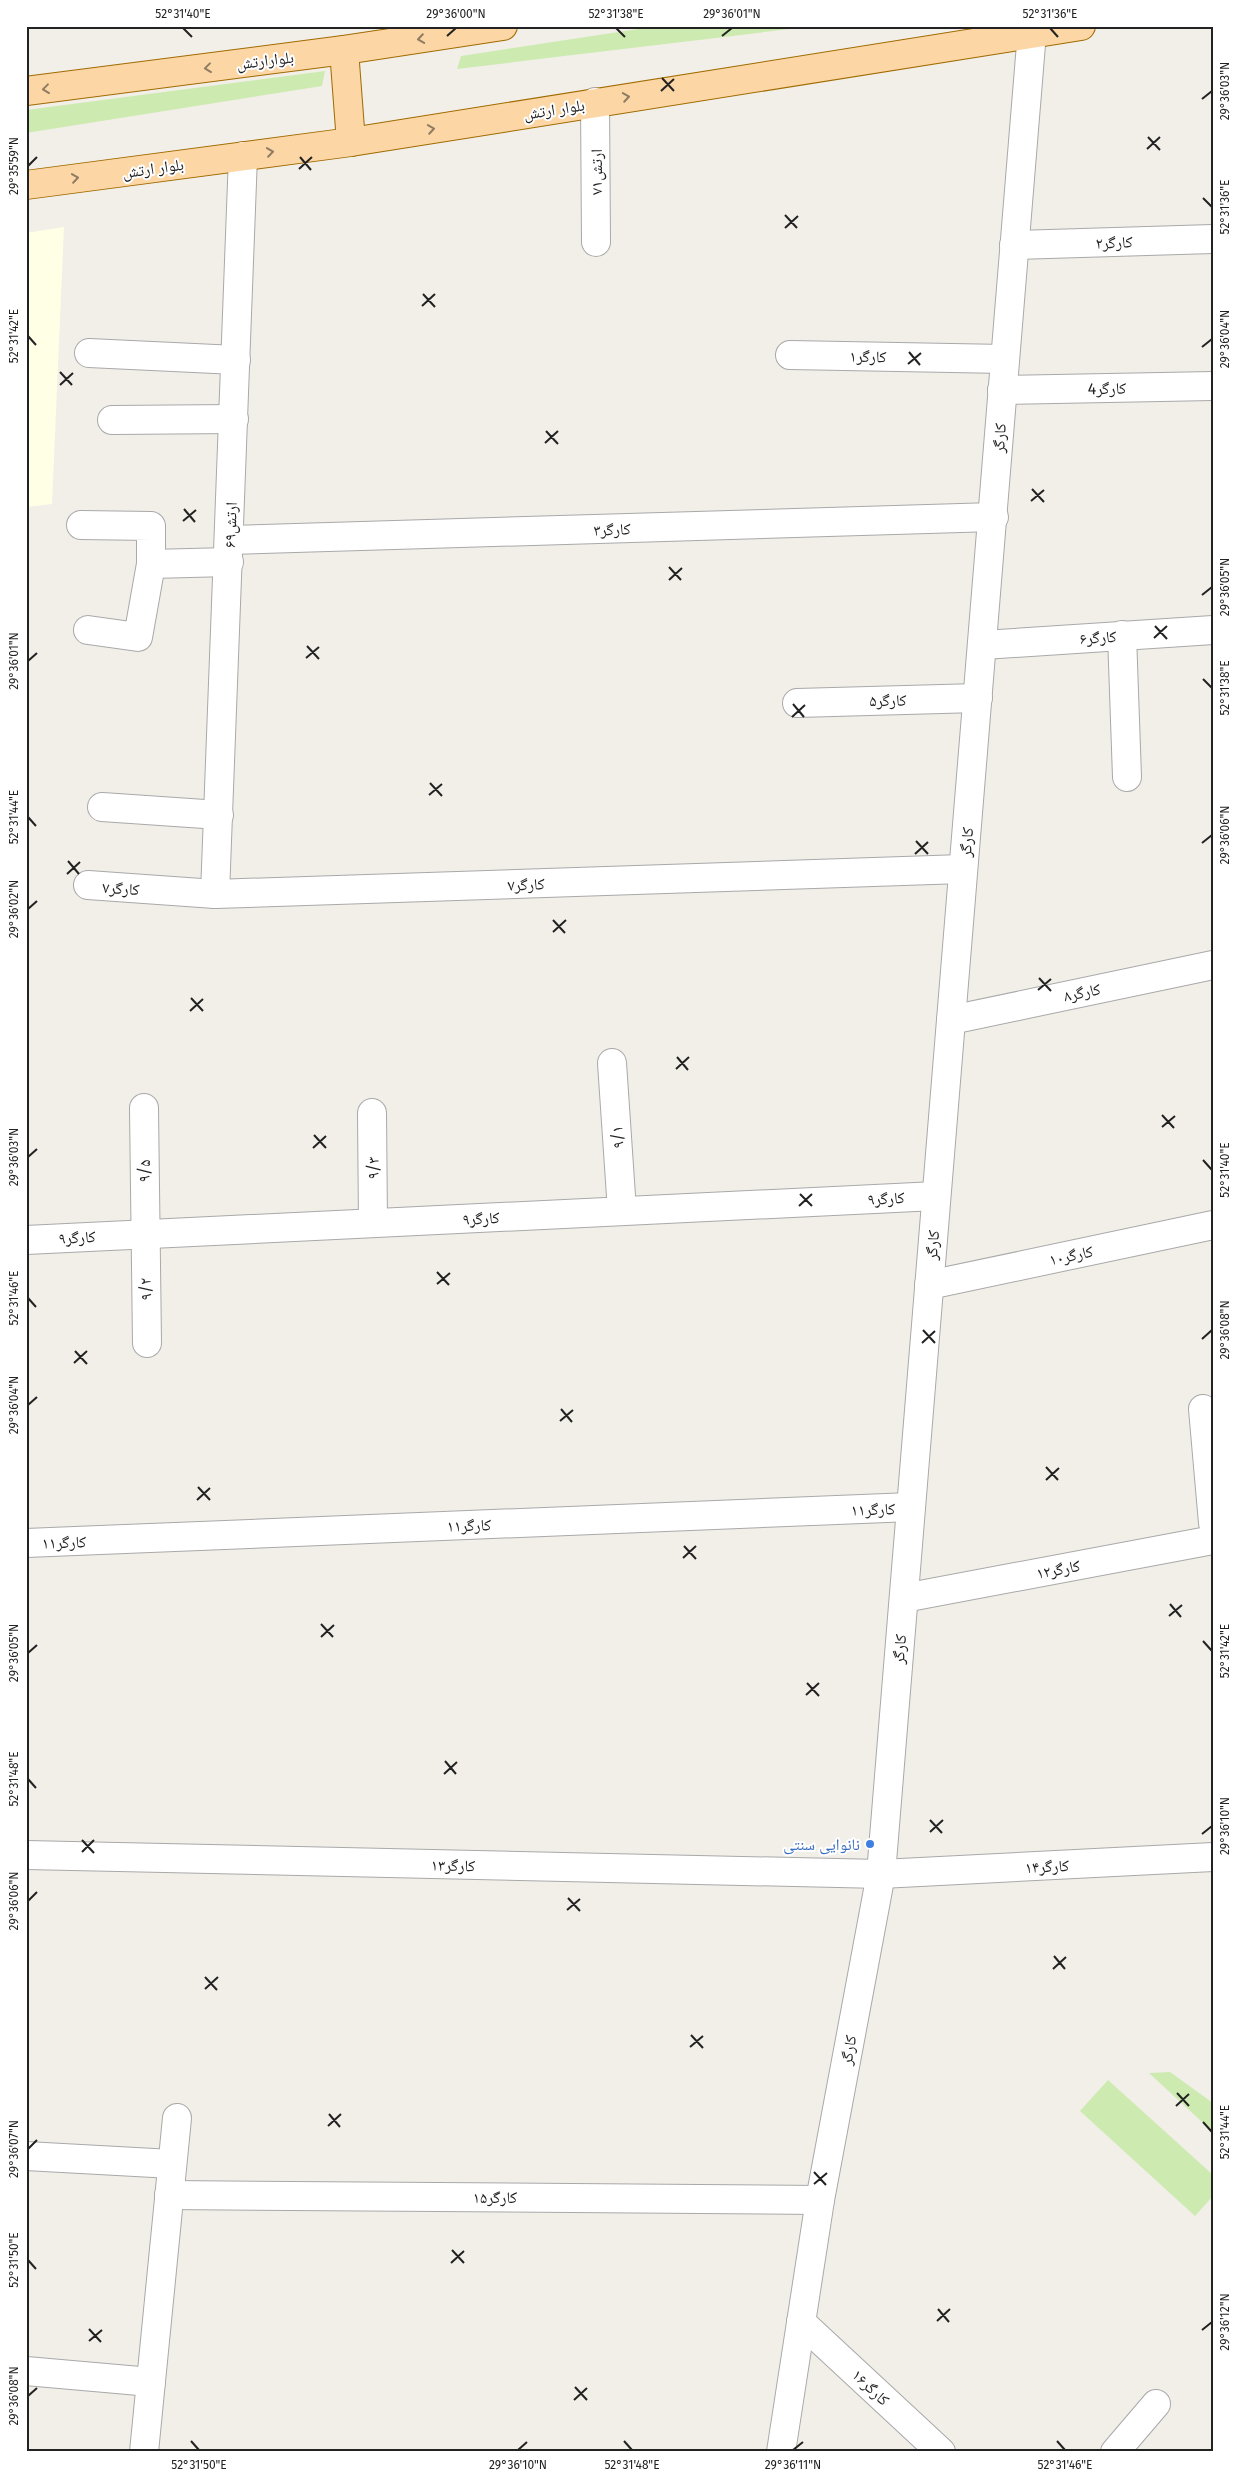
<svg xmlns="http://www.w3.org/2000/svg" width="1239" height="2478" viewBox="0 0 1239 2478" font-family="'Fira Sans','Noto Naskh Arabic',sans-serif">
<rect width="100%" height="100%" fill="#f2efe9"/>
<path fill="#ffffe5" d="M64,227L52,504L26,507V233Z"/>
<g fill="#cdebb0">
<path d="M658,26H815L457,69L461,56Z"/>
<path d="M325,71L322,86L26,133V110Z"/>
<path d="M1170,2072L1213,2103V2132L1149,2073Z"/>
<path d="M1108,2080L1213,2175V2196L1195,2216L1080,2111Z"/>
</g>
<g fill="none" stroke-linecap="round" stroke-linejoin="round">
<defs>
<g id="minor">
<path d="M595,102L596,242"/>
<path d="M1014,245L1213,239"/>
<path d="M89,353L236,360"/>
<path d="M790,355L1005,359"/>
<path d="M1002,390L1213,386"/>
<path d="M112,420L234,419"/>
<path d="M81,525L151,526V564L138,637L88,630"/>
<path d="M230,540L994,517"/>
<path d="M151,564L229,562"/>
<path d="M1122,635L1127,777"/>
<path d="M983,645L1213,630"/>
<path d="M797,703L978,698"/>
<path d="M102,807L219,815"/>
<path d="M88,885L215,894L963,869"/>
<path d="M215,894L243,156"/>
<path d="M951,1020L1213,965"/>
<path d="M612,1063L622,1211"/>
<path d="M144,1108L147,1343"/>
<path d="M372,1113L373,1223"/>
<path d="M26,1240L936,1196"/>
<path d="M929,1285L1213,1225"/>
<path d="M1203,1409L1213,1523"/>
<path d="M26,1543L911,1507"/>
<path d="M904,1598L1213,1540"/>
<path d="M26,1855L881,1874L1213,1857"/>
<path d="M26,2156L172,2164"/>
<path d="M169,2195L820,2200"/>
<path d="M801,2322L941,2452"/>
<path d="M26,2371L151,2382"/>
<path d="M144,2452L177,2118"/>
<path d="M781,2452L820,2200L881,1874L1032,32"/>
<path d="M1115,2452L1156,2404"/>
</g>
<g id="major">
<path d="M344,50L351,142"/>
<path d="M26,91L344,50L503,26"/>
<path d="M26,185L351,142L1081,26"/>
</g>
</defs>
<use href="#minor" stroke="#a9a9a9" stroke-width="30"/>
<use href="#major" stroke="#a06b00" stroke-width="30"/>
<use href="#minor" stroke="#fff" stroke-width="28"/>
<use href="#major" stroke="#fcd6a4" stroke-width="28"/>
</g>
<defs><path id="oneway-chevron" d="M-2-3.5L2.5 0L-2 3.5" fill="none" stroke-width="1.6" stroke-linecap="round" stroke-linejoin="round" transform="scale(1.25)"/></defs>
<g stroke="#8f7c63">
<use href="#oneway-chevron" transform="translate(421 39) rotate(171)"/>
<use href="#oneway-chevron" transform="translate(208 68) rotate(173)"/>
<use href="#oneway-chevron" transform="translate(46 89) rotate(173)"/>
<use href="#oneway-chevron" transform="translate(626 97) rotate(-9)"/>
<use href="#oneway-chevron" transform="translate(431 129) rotate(-9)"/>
<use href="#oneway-chevron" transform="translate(270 152) rotate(-8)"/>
<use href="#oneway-chevron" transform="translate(75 178) rotate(-8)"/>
</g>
<path fill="none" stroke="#222" stroke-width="2" d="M183,28L192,37M616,28L625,37M1050,28L1058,37M447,36L456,28M722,36L732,28M662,78L674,91M661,91L674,79M1202,99L1212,91M1148,137L1160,150M1147,149L1160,137M300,157L311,170M28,166L37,157M299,169L312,157M1203,198L1212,207M785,215L797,228M785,228L798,216M423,294L435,307M422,306L435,294M28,336L36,345M1202,347L1212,339M909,352L920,365M908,364L921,353M60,372L72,385M60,385L73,373M546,431L558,444M545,443L558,431M1032,489L1044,502M1031,501L1044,490M184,509L195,522M183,521L196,510M669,567L681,580M669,580L682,568M1202,595L1212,587M1155,626L1167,639M1154,638L1167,626M307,646L319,659M306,658L319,647M28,661L37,653M1203,679L1212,688M793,704L804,717M792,717L805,705M430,783L442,796M429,795L442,784M28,817L36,826M916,841L928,854M1202,843L1212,835M915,854L928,842M68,861L79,874M67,874L80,862M28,909L37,901M553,920L565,933M553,932L566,920M1039,978L1051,991M1038,990L1051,979M191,998L203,1011M190,1011L203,999M677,1057L688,1070M676,1069L689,1057M1162,1115L1174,1128M1162,1127L1175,1116M314,1135L326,1148M313,1148L326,1136M28,1157L37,1149M1203,1160L1212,1170M800,1194L812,1206M799,1206L812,1194M437,1272L449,1285M437,1284L450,1273M28,1298L36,1307M923,1330L935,1343M1202,1339L1212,1330M922,1343L935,1331M75,1351L87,1364M74,1363L87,1351M28,1405L37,1397M561,1409L572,1422M560,1421L573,1410M1046,1467L1058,1480M1046,1480L1059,1468M198,1487L210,1500M197,1500L210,1488M684,1546L696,1559M683,1558L696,1546M1170,1604L1181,1617M1169,1616L1182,1605M321,1624L333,1637M321,1637L334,1625M1203,1641L1212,1651M28,1653L37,1645M807,1683L819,1696M806,1695L819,1683M445,1761L456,1774M444,1774L457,1762M28,1779L36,1788M930,1820L942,1833M930,1832L943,1820M1202,1834L1212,1826M82,1840L94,1853M82,1852L94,1840M568,1898L580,1911M28,1901L37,1892M567,1910L580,1899M1054,1956L1065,1969M1053,1969L1066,1957M205,1977L217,1990M205,1989L218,1977M691,2035L703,2048M690,2047L703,2036M1177,2093L1189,2106M1176,2106L1189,2094M329,2114L340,2127M1203,2122L1212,2132M328,2126L341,2114M28,2149L37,2140M814,2172L826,2185M814,2184L827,2173M452,2250L464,2263M28,2260L36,2269M451,2263L464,2251M938,2309L949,2322M937,2321L950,2309M89,2329L101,2342M1202,2330L1212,2322M89,2341L102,2330M575,2387L587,2400M28,2396L37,2388M574,2400L587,2388M191,2441L199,2450M624,2441L632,2450M1057,2441L1065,2450M518,2450L527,2442M793,2450L803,2442"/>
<circle fill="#3f7fe0" stroke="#fff" stroke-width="2" cx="870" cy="1844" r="5"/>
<g text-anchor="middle" stroke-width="4" stroke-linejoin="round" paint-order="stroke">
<g font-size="16" fill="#222" stroke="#fff">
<text transform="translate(265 60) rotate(-7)" y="6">بلوارارتش</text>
<text transform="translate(554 109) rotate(-9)" y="6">بلوار ارتش</text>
<text transform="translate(153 168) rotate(-8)" y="6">بلوار ارتش</text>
<text transform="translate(596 172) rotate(-90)" y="6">ارتش۷۱</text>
<text transform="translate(1114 242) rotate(-2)" y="6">کارگر۲</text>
<text transform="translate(868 356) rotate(1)" y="6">کارگر۱</text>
<text transform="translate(1107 388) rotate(-1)" y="6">4کارگر</text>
<text transform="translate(999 438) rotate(-86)" y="6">کارگر</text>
<text transform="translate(230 525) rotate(-88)" y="6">ارتش۶۹</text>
<text transform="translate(612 529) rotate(-2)" y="6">کارگر۳</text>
<text transform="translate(1098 637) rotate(-4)" y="6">کارگر۶</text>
<text transform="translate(888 700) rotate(-1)" y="6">کارگر۵</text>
<text transform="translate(966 842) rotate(-85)" y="6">کارگر</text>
<text transform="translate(526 884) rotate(-2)" y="6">کارگر۷</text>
<text transform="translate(121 888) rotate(4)" y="6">کارگر۷</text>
<text transform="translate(1082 992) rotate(-12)" y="6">کارگر۸</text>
<text transform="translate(617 1137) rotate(-94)" y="6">۹/۱</text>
<text transform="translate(373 1168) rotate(-90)" y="6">۹/۳</text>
<text transform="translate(144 1171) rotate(-90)" y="6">۹/۵</text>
<text transform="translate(886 1198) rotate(-3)" y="6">کارگر۹</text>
<text transform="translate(481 1218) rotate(-3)" y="6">کارگر۹</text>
<text transform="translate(77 1237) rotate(-3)" y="6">کارگر۹</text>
<text transform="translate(932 1245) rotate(-85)" y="6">کارگر</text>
<text transform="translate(1071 1255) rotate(-12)" y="6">کارگر۱۰</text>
<text transform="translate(145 1289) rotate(-92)" y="6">۹/۲</text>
<text transform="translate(873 1509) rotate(-2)" y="6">کارگر۱۱</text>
<text transform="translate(469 1525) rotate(-2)" y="6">کارگر۱۱</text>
<text transform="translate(64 1542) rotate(-2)" y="6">کارگر۱۱</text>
<text transform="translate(1058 1569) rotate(-11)" y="6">کارگر۱۲</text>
<text transform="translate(899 1649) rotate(-85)" y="6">کارگر</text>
<text transform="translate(453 1865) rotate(1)" y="6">کارگر۱۳</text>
<text transform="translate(1047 1866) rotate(-3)" y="6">کارگر۱۴</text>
<text transform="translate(848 2050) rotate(-80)" y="6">کارگر</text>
<text x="495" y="2203">کارگر۱۵</text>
<text transform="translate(871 2387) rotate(43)" y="6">کارگر۱۶</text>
</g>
<g font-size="16" fill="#366cbe" stroke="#fff" text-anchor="end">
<text x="860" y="1850">نانوایی سنتی</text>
</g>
</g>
<rect width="1239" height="2478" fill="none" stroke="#ffffff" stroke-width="55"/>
<rect x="28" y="28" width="1184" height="2422" fill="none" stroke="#222" stroke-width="2"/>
<g font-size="12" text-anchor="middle" fill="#222">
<text x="183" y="18">52°31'40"E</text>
<text x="456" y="18">29°36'00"N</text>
<text x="616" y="18">52°31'38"E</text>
<text x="732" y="18">29°36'01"N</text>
<text x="1050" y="18">52°31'36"E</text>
<text transform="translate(1225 91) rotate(-90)" y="4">29°36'03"N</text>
<text transform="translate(14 166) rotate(-90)" y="4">29°35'59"N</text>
<text transform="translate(1225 207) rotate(-90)" y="4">52°31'36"E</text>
<text transform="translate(14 336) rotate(-90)" y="4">52°31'42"E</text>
<text transform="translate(1225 339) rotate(-90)" y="4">29°36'04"N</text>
<text transform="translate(1225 587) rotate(-90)" y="4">29°36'05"N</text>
<text transform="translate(14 661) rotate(-90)" y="4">29°36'01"N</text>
<text transform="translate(1225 688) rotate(-90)" y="4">52°31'38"E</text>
<text transform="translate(14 817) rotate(-90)" y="4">52°31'44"E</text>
<text transform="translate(1225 835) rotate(-90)" y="4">29°36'06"N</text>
<text transform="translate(14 909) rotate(-90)" y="4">29°36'02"N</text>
<text transform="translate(14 1157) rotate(-90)" y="4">29°36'03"N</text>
<text transform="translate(1225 1170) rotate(-90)" y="4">52°31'40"E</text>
<text transform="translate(14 1298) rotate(-90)" y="4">52°31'46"E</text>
<text transform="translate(1225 1330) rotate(-90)" y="4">29°36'08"N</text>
<text transform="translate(14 1405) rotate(-90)" y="4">29°36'04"N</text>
<text transform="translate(1225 1651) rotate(-90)" y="4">52°31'42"E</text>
<text transform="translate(14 1653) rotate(-90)" y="4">29°36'05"N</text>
<text transform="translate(14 1779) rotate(-90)" y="4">52°31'48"E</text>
<text transform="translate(1225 1826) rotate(-90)" y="4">29°36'10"N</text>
<text transform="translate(14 1901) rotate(-90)" y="4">29°36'06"N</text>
<text transform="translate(1225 2132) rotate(-90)" y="4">52°31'44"E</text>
<text transform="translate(14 2149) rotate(-90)" y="4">29°36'07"N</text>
<text transform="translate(14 2260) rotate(-90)" y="4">52°31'50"E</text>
<text transform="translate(1225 2322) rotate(-90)" y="4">29°36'12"N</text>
<text transform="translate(14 2396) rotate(-90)" y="4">29°36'08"N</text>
<text x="199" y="2469">52°31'50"E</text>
<text x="518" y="2469">29°36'10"N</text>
<text x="632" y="2469">52°31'48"E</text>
<text x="793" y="2469">29°36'11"N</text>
<text x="1065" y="2469">52°31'46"E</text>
</g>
</svg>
